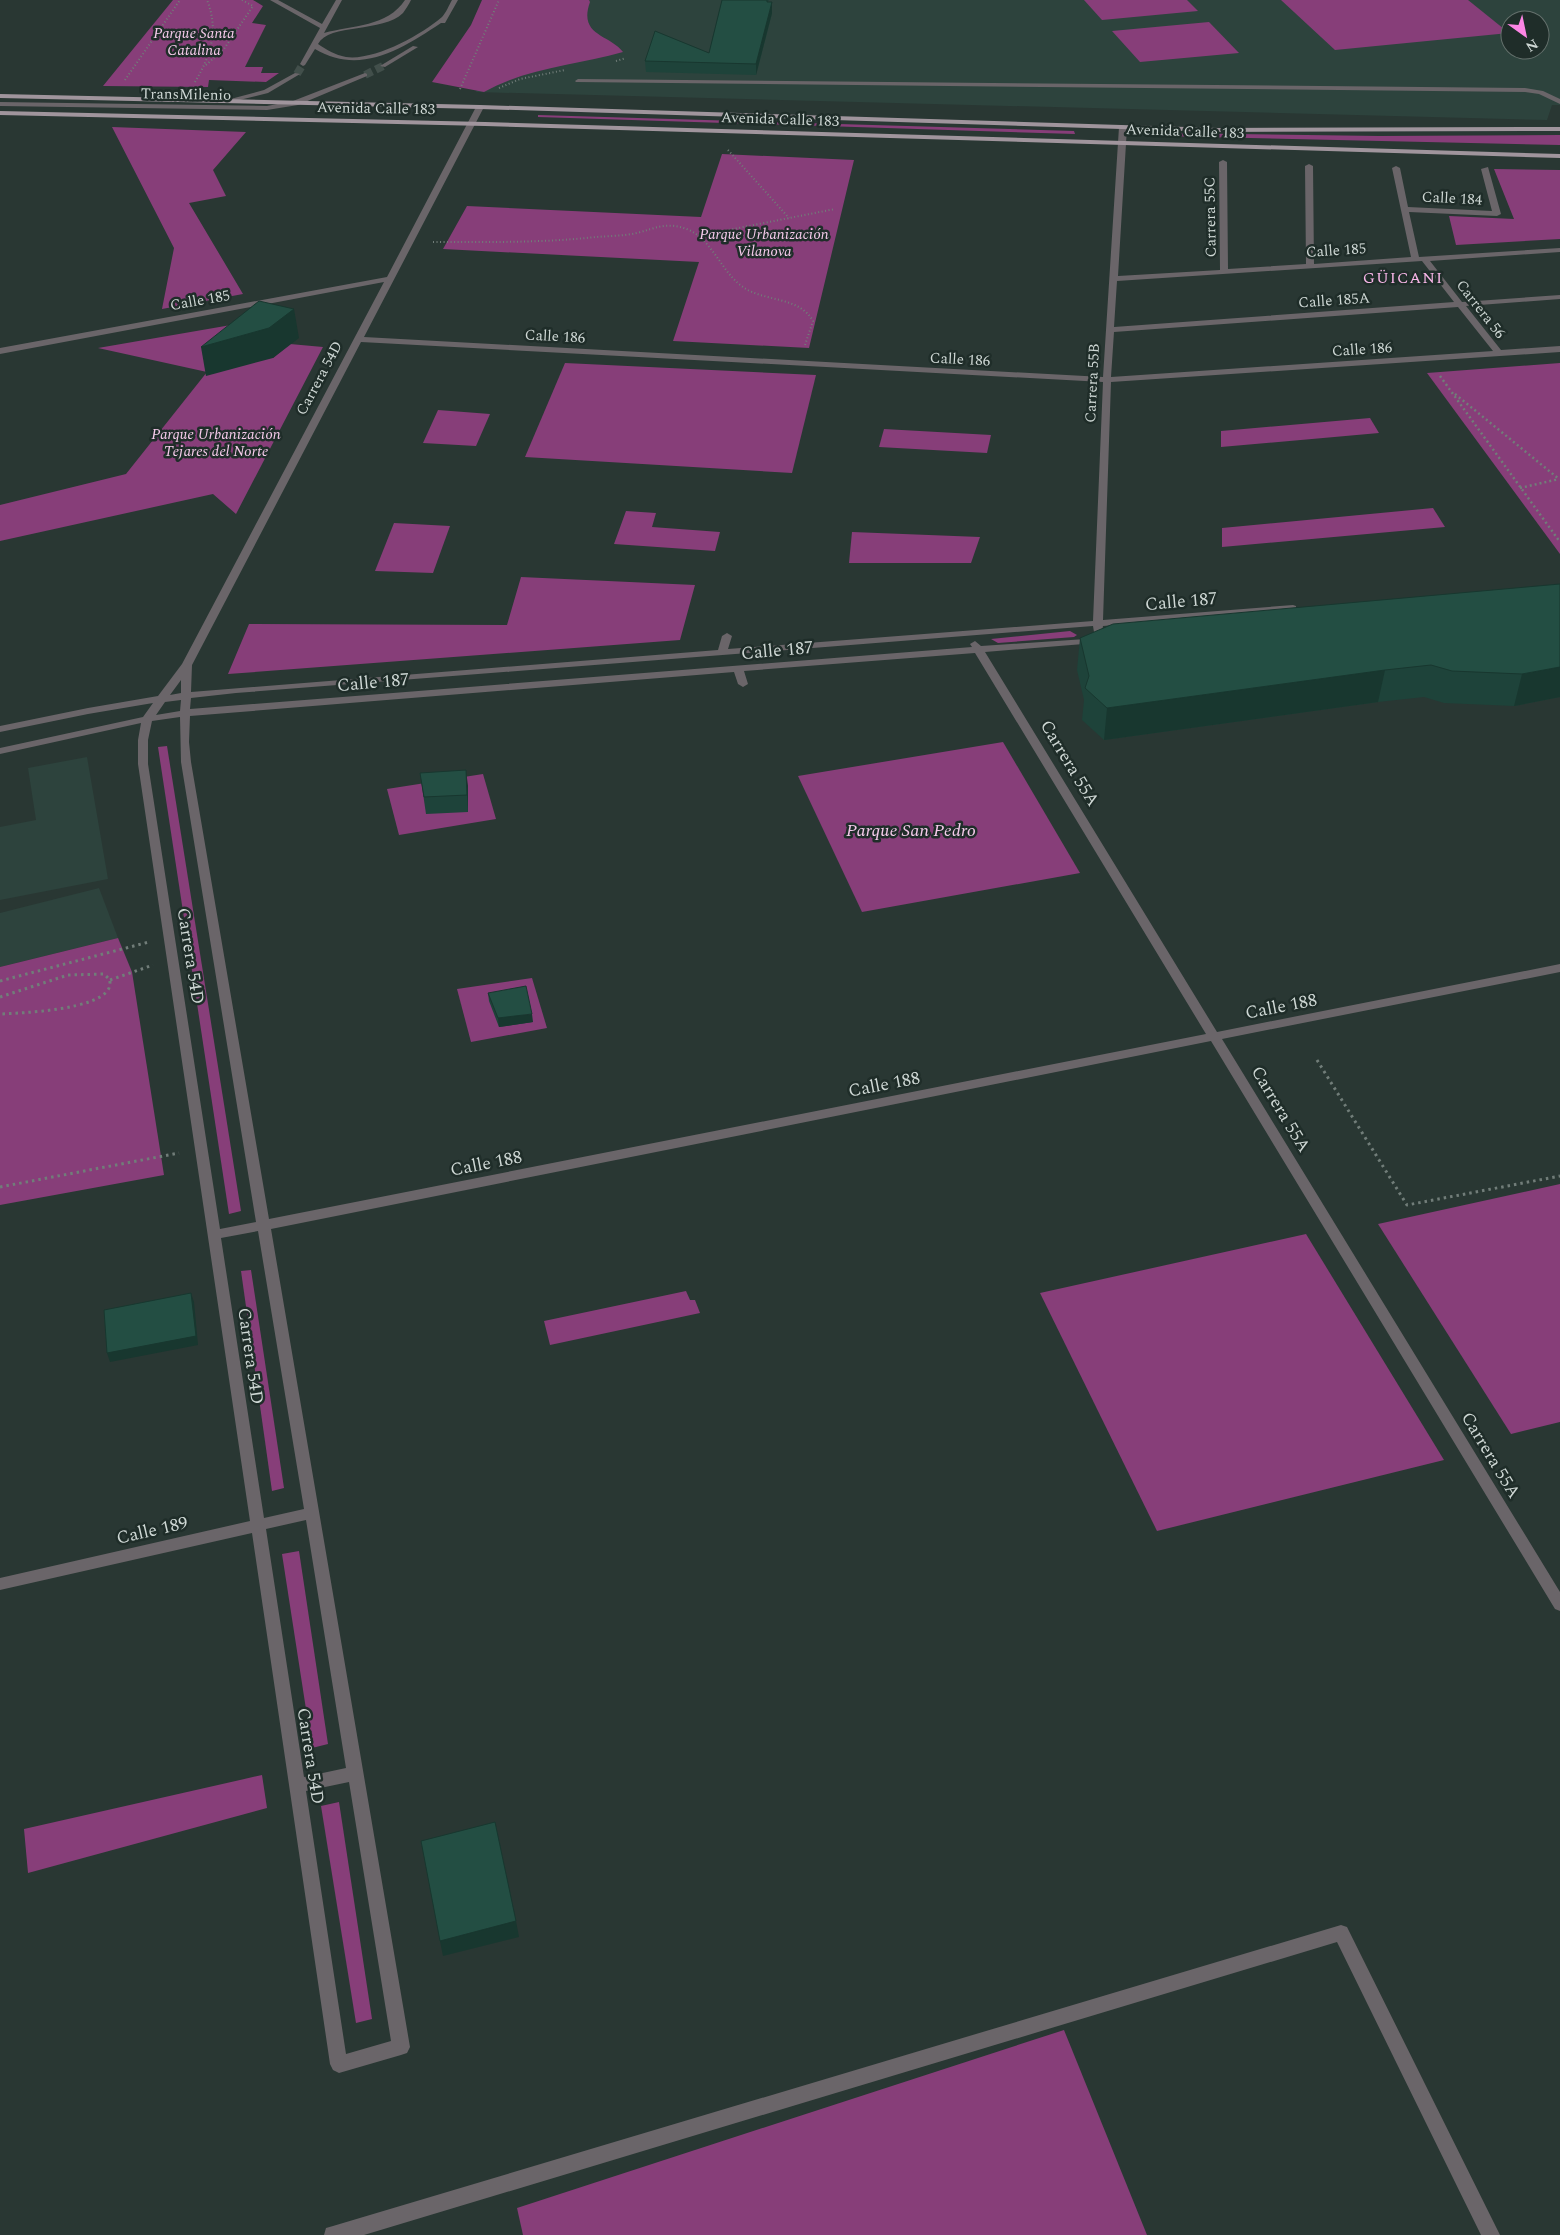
<svg xmlns="http://www.w3.org/2000/svg" width="1560" height="2235" viewBox="0 0 1560 2235" font-family="Spectral,serif">
<rect width="100%" height="100%" fill="#293733"/>
<g fill="#2d433d" fill-rule="evenodd">
<path d="M517,0H1560V105H1552L1547,120L476,92ZM1510,20H1540V50H1510Z"/>
<path d="M87,757L108,879L0,900V827L36,820L28,768Z"/>
<path d="M99,888L118,938L0,967V913Z"/>
</g>
<g fill="#873e79">
<path d="M173,0H253L263,6L252,23L266,25L245,67H263L261,73H279L266,82L209,80L208,87L103,86Z"/>
<path d="M482,0H589L590,2C578,36 609,34 623,52C577,65 526,68 484,92L432,82L471,25Z"/>
<path d="M1084,0H1187L1198,11L1102,20Z"/>
<path d="M1281,0H1468L1509,33L1335,50Z"/>
<path d="M1209,22L1239,53L1140,62L1112,31Z"/>
<path d="M538,115L1074,131L1075,134L538,117Z"/>
<path d="M112,127L246,132L213,170L226,196L189,203L243,294L162,309L174,248Z"/>
<path d="M1161,133L1379,136L1560,135V145L1161,136Z"/>
<path d="M722,154L854,160L809,348L673,341L699,262L443,249L467,206L701,217Z"/>
<path d="M1494,169L1560,170V239L1456,245L1449,216L1514,219Z"/>
<path d="M231,325L273,358L290,344L323,347L236,514L213,494L0,541V505L126,474L207,372L98,348Z"/>
<path d="M565,363L816,375L792,473L525,457Z"/>
<path d="M1560,363V554L1427,373Z"/>
<path d="M438,410L490,414L476,446L423,443Z"/>
<path d="M1370,418L1379,433L1221,447V431Z"/>
<path d="M884,429L991,435L987,453L879,447Z"/>
<path d="M1433,508L1445,527L1222,547V528Z"/>
<path d="M626,511L656,513L652,527L720,532L715,551L614,544Z"/>
<path d="M394,523L450,526L433,573L375,571Z"/>
<path d="M852,532L980,537L971,563H849Z"/>
<path d="M521,577L695,585L680,640L228,674L249,624L507,625Z"/>
<path d="M1070,631L1077,635L1074,637L998,643L991,639Z"/>
<path d="M1003,742L1080,873L862,912L798,776Z"/>
<path d="M167,746L241,1211L229,1214L158,747Z"/>
<path d="M483,774L496,819L399,835L387,789Z"/>
<path d="M118,938L132,972L164,1175L0,1205V967Z"/>
<path d="M532,978L547,1028L471,1042L457,989Z"/>
<path d="M1560,1184V1422L1511,1434L1378,1224Z"/>
<path d="M1306,1234L1444,1460L1157,1531L1040,1293Z"/>
<path d="M251,1270L284,1488L272,1491L241,1271Z"/>
<path d="M686,1291L690,1300H695L700,1313L550,1345L544,1321Z"/>
<path d="M299,1551L328,1744L312,1748L282,1554Z"/>
<path d="M262,1775L267,1808L28,1873L24,1829Z"/>
<path d="M339,1802L372,2019L356,2023L321,1806Z"/>
<path d="M1064,2030L1147,2235H523L517,2208Z"/>
</g>
<g fill="none" stroke-linecap="round" stroke-linejoin="round">
<g stroke="#424f4b" stroke-width="8" stroke-dasharray="8 4" stroke-linecap="butt">
<path d="M297,74L303,64"/>
<path d="M365,75L383,66"/>
</g>
<g stroke="#717d79" stroke-width="2" stroke-dasharray="1 2.5" stroke-linecap="butt">
<path d="M616,61L626,58"/>
<path d="M206,65L224,49L253,6L242,0"/>
<path d="M125,80L180,0"/>
<path d="M195,82C211,55 219,30 207,0"/>
<path d="M499,88L520,79L565,70"/>
<path d="M460,89L499,0"/>
<path d="M728,150L789,218"/>
<path d="M698,236L835,209"/>
<path d="M433,242C488,242 542,243 596,237C609,236 624,236 637,233C656,228 668,221 689,230C713,241 722,273 743,287C764,302 799,296 813,321L805,345"/>
</g>
<g stroke="#717d79" stroke-width="2.5" stroke-dasharray="2 3" stroke-linecap="butt">
<path d="M1440,376L1560,542"/>
<path d="M1455,394L1559,479"/>
<path d="M1520,488L1559,479"/>
</g>
<g stroke="#717d79" stroke-width="3" stroke-dasharray="2.5 4" stroke-linecap="butt">
<path d="M110,980L153,965"/>
<path d="M0,981L149,942"/>
<path d="M0,997L68,975L104,974L110,980C110,983 110,985 109,988C99,1010 22,1013 0,1014"/>
<path d="M1317,1060L1407,1205L1560,1176"/>
<path d="M0,1187L179,1153"/>
</g>
<g fill="#6a6569" fill-rule="evenodd">
<path d="M270,0H278L322,24L336,0H342L324,33C353,25 387,27 405,0H411C409,4 406,9 403,13C383,33 329,23 318,44C327,50 335,55 346,57C374,61 421,35 442,17C446,13 449,5 452,0H458L445,23H441C402,49 360,76 315,49L305,65L303,66L300,64L320,28Z"/>
<path d="M413,46L418,47L385,67L380,66Z"/>
<path d="M295,73L300,74L268,93L227,103L223,101L264,90Z"/>
<path d="M365,73L367,74V76L298,105L267,110L0,106V102L267,106L293,101Z"/>
<path d="M578,79L1525,88L1543,91L1560,99V104L1539,94L1525,92L576,82L575,81Z"/>
<path d="M480,105L484,107L364,337L1103,377L1119,127L1123,125L1127,127L1118,276L1220,270L1219,162L1223,160L1227,162L1228,269L1306,264L1305,166L1309,164L1313,166L1314,264L1411,257L1392,168L1396,166L1400,168L1408,207L1492,211L1481,169L1488,167L1501,214L1497,216L1409,212L1419,257L1560,248V252L1430,261L1462,302L1560,295V299L1466,306L1501,350L1560,346V352L1111,382L1103,620L1293,605L1296,606V610L1103,626L1102,632H1094L1093,626L236,693L191,698L190,709L972,647L970,644L975,641L981,646L1100,638L1101,640L1096,643L985,652L1217,1032L1560,964V972L1222,1039L1560,1592V1611L1555,1609L1211,1041L271,1229L410,2047L407,2053L401,2055L339,2073L333,2070L330,2064L252,1533L0,1590V1578L250,1521L138,764V740L141,723L0,754V748L143,717L153,703L88,714L0,732V726L88,708L158,696L182,664L384,282L0,354V348L387,277L476,107ZM1422,261L1454,302L1114,327L1117,281ZM1458,307L1493,351L1111,377L1114,332ZM361,342L1103,382L1093,621L728,649L732,636L727,633L722,636L718,650L191,692L192,665ZM975,653L1206,1034L269,1219L191,762L189,742L190,716L734,672L738,684L743,687L748,684L744,671ZM181,680V693L170,695ZM181,700L180,711L156,715L165,702ZM180,717L181,762L256,1222L220,1229L148,764V740L152,721ZM258,1231L304,1509L264,1518L221,1238ZM306,1520L346,1768L304,1777L266,1529ZM349,1782L391,2041L346,2054L306,1791Z"/>
<path d="M1341,1925L1347,1927L1500,2235H1481L1337,1942L364,2235H324L326,2228L333,2226Z"/>
</g>
<g fill="#a0959d" fill-rule="evenodd">
<path d="M0,94L480,105L1218,128L1560,127V131L1218,132L480,109L0,98Z"/>
<path d="M0,111L485,122L1560,154V158L485,126L0,115Z"/>
</g>
</g>
<g fill="#1e433a">
<path d="M722,0H769L768,2H772V13L756,75L646,72L645,61L709,53Z"/>
<path d="M1560,584V697L1514,706L1444,703L1424,697L1378,702L1104,740L1082,720L1084,700L1077,670L1080,638Z"/>
<path d="M420,773L468,786V812L426,814Z"/>
<path d="M488,993L533,1022L499,1027L489,1001Z"/>
</g>
<g fill="#18372f">
<path d="M772,2V13L756,75V64Z"/>
<path d="M294,309L299,338L273,358L206,376L201,347Z"/>
<path d="M1560,667V697L1514,706L1522,674Z"/>
<path d="M1385,670L1378,702L1104,740L1107,708Z"/>
<path d="M466,770L468,786V812L467,795Z"/>
<path d="M532,1014L533,1022L499,1027L498,1018Z"/>
<path d="M191,1293L194,1302L198,1345L110,1362L107,1353Z"/>
<path d="M516,1921L519,1937L443,1956L440,1941Z"/>
</g>
<g fill="#234e43" stroke="#18372f">
<path d="M722,0H767V2H772L756,64L645,61L655,31L709,53Z"/>
<path d="M259,301L294,309L269,328L201,347Z"/>
<path d="M1560,584V667L1522,674L1452,671L1431,665L1385,670L1107,708L1085,688L1089,676L1080,638L1113,624Z"/>
<path d="M466,770L467,795L424,797L420,773Z"/>
<path d="M526,986L532,1014L498,1018L488,993Z"/>
<path d="M191,1293L196,1336L107,1353L104,1310Z"/>
<path d="M495,1822L516,1921L440,1941L421,1841Z"/>
</g>
<g text-anchor="middle" stroke-width="5" stroke-linejoin="round" paint-order="stroke">
<g font-size="15" font-style="italic" fill="#f6cbeb" stroke="#1f2d29">
<text x="194" y="38">Parque Santa<tspan x="194" dy="17">Catalina</tspan></text>
<text x="764" y="239">Parque Urbanización<tspan x="764" dy="17">Vilanova</tspan></text>
<text x="216" y="439">Parque Urbanización<tspan x="216" dy="17">Tejares del Norte</tspan></text>
</g>
<g font-size="15" fill="#ced7d4" stroke="#1f2d29">
<text transform="translate(186 94) rotate(1)" y="5">TransMilenio</text>
<text transform="translate(376 108) rotate(1)" y="5">Avenida Calle 183</text>
<text transform="translate(780 119) rotate(2)" y="5">Avenida Calle 183</text>
<text transform="translate(1185 131) rotate(2)" y="5">Avenida Calle 183</text>
<text transform="translate(1452 198) rotate(3)" y="5">Calle 184</text>
<text transform="translate(1210 217) rotate(-91)" y="5">Carrera 55C</text>
<text transform="translate(1336 250) rotate(-4)" y="5">Calle 185</text>
<text transform="translate(200 300) rotate(-10)" y="5">Calle 185</text>
<text transform="translate(1334 300) rotate(-4)" y="5">Calle 185A</text>
<text transform="translate(1481 309) rotate(52)" y="5">Carrera 56</text>
<text transform="translate(555 336) rotate(3)" y="5">Calle 186</text>
<text transform="translate(1362 349) rotate(-4)" y="5">Calle 186</text>
<text transform="translate(960 359) rotate(3)" y="5">Calle 186</text>
<text transform="translate(319 378) rotate(-62)" y="5">Carrera 54D</text>
<text transform="translate(1092 383) rotate(-87)" y="5">Carrera 55B</text>
</g>
<g font-size="16" letter-spacing="1" fill="#f7b5e7" stroke="#1f2d29">
<text x="1403" y="283">GÜICANI</text>
</g>
<g font-size="18" fill="#ced7d4" stroke="#1f2d29">
<text transform="translate(1181 601) rotate(-5)" y="6">Calle 187</text>
<text transform="translate(777 650) rotate(-5)" y="6">Calle 187</text>
<text transform="translate(373 682) rotate(-5)" y="6">Calle 187</text>
<text transform="translate(1070 763) rotate(59)" y="6">Carrera 55A</text>
<text transform="translate(191 956) rotate(81)" y="6">Carrera 54D</text>
<text transform="translate(1281 1006) rotate(-11)" y="6">Calle 188</text>
<text transform="translate(884 1084) rotate(-11)" y="6">Calle 188</text>
<text transform="translate(1281 1109) rotate(59)" y="6">Carrera 55A</text>
<text transform="translate(486 1163) rotate(-11)" y="6">Calle 188</text>
<text transform="translate(251 1356) rotate(82)" y="6">Carrera 54D</text>
<text transform="translate(1491 1455) rotate(59)" y="6">Carrera 55A</text>
<text transform="translate(152 1530) rotate(-13)" y="6">Calle 189</text>
<text transform="translate(311 1756) rotate(81)" y="6">Carrera 54D</text>
</g>
<g font-size="18" font-style="italic" fill="#f6cbeb" stroke="#1f2d29">
<text x="911" y="836">Parque San Pedro</text>
</g>
</g>
<g transform="translate(1525 35) rotate(147)"><circle r="24" fill="#1f2d29" stroke="#65716d"/>
<path d="M0-4L9 19L0 12L-9 19Z" fill="#fc86e4"/>
<text y="-8" font-size="14" font-weight="bold" text-anchor="middle" fill="#ced7d4">N</text>
</g>
</svg>
